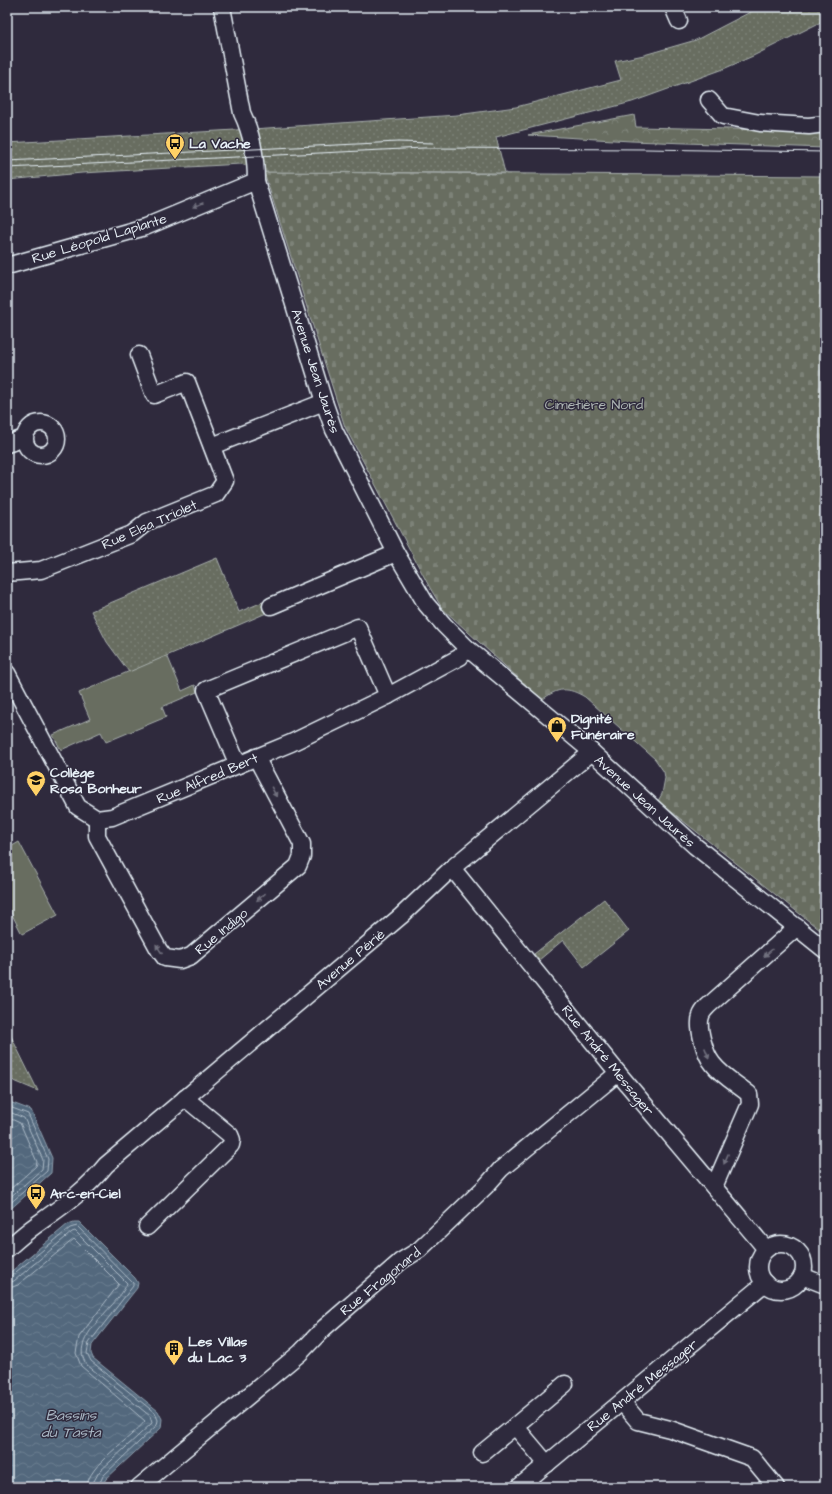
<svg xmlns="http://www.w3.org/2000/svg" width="832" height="1494" viewBox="0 0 832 1494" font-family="'Architects Daughter',sans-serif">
<defs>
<pattern id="forest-crowns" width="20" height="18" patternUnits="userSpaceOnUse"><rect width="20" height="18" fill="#676d60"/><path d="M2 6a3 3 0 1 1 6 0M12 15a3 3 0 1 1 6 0" fill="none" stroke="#7d8278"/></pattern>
<pattern id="cemetery-stones" width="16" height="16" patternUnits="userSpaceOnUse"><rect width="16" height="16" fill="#676d60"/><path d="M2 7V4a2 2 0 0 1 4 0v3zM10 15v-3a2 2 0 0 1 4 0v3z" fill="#7d8278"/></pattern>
<pattern id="park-dots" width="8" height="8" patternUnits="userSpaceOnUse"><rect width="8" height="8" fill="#676d60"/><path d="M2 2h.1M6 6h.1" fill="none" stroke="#7d8278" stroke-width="1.8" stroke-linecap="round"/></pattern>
<pattern id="water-waves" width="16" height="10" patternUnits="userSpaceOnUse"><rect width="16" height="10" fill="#52687d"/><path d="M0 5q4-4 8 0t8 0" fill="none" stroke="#6b7e90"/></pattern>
</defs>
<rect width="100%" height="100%" fill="#2f2a3d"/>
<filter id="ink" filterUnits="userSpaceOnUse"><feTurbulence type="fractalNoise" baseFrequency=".025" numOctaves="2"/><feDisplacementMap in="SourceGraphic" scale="8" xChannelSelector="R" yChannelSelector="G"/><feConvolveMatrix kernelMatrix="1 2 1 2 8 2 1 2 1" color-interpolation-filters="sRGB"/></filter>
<g filter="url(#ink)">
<g fill="#676d60" stroke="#a8afac">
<path d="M167,655L182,691L195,685L197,692L162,707L166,717L106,742L101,732L61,750L53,735L90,719L79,693Z"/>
<path d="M19,842L58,915L22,934L7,905V849Z"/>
</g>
<path fill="url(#forest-crowns)" stroke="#a8afac" d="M634,115L636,127L825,131V148L631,141L528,135Z"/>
<path fill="url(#cemetery-stones)" stroke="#a8afac" d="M264,172L825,176V934L658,801L662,794L665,778L664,772L655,759L585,697C568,687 558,687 542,700L442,608L430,588L345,427Z"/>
<g fill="url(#park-dots)" stroke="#a8afac">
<path d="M760,7H825V20L753,56L721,70L632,102L496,137L505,173L264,172L241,164L82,173L7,180V143L253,129L457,115L516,107L621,80L615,61L644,55L696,40Z"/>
<path d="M217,558L239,612L301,586L390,560L129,672L107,642L91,611Z"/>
<path d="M604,899L629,931L584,967L563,940L539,960L534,954Z"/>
<path d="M7,1028L38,1091L7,1078Z"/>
</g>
<g fill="url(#water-waves)" stroke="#8e9fae">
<path d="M7,1101L31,1110L52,1158L51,1173L7,1212Z"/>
<path d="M74,1222H79L135,1278L138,1283L137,1288L92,1345L91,1353L93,1358L158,1411L162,1419L161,1428L106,1479L101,1487H7V1275L68,1224Z"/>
</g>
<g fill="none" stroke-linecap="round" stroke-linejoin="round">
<g stroke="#acbac7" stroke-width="1">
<path d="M7,1106L28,1114L48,1159L47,1171L7,1206"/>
<path d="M7,1111L24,1118L43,1160L42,1169L7,1200"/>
<path d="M7,1117L20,1123L37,1162L36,1166L7,1192"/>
<path d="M7,1278L11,1276L70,1228L77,1226L133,1283V1286L89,1343L87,1353L91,1361L155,1413L158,1420L157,1425L103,1476L98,1487"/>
<path d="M7,1283L14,1281L72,1232L75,1231L127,1283C120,1306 66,1338 87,1365L150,1416L152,1423L99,1472L94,1481L93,1487"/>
<path d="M7,1289L18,1285L74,1239L119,1284L79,1337L76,1353L81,1366L145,1421C131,1439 87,1465 87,1487"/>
</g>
<defs>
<g id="minor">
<path d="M222,7L242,113C252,134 256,158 256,181L324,402L334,430L396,553L426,604L444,625L467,648L592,752L695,846L825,950"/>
<path d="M673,7L679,21"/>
<path d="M709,100L723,116L760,123L809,126L825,124"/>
<path d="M7,266L145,227L256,181"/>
<circle cx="41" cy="439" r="16"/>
<path d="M7,444L24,438"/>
<path d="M212,446L324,402"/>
<path d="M7,573L41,570L132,534L147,522L216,494L225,481L187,382L154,395L139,355"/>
<path d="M271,606L396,553"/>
<path d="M7,673L78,807L97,819L112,817L291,743L388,696L460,657L467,648"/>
<path d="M238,765L206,690L358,627L388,696"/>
<path d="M97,819V836L159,950L165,958L180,960L191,956L298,866L302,856V844L256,757"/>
<path d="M452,868L618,1073L766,1249"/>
<path d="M714,1187L750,1104L749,1094C737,1084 722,1076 713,1064C705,1055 697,1027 701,1016C702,1012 705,1009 708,1006L797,927"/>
<path d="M147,1227L231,1145L232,1140L230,1135L185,1098"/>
<circle cx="781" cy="1267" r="23"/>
<path d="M7,1249C16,1241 26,1232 36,1225C64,1205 84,1192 106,1165L401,916L452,868L592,752"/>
<path d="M802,1276L825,1285"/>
<path d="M622,1402L638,1421L670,1429L752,1458L776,1487"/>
<path d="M482,1453L515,1426"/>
<path d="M547,1464L515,1426L565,1384"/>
<path d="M139,1487L300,1353L324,1328L401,1261L419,1250L486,1186L501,1169L618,1073"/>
<path d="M519,1487L765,1283"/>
</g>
</defs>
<use href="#minor" stroke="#e8f1f8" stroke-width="19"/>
<use href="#minor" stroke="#2f2a3d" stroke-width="16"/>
<g stroke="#e8f1f8" stroke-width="1">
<path d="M7,161L398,142L433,143"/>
<path d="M7,168L424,148L646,149L825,152"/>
</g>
</g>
<defs><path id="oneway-solid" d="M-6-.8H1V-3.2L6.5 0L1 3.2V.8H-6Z"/></defs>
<g fill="#70707e">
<use href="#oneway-solid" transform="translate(198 205) rotate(157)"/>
<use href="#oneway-solid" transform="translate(274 792) rotate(62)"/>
<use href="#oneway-solid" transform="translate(261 897) rotate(140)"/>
<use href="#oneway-solid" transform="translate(159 949) rotate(-124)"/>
<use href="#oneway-solid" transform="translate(768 953) rotate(138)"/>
<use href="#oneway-solid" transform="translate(707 1053) rotate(68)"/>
<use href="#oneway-solid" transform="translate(726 1159) rotate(113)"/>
</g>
</g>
<defs>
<symbol id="bus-pin" viewBox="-11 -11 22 30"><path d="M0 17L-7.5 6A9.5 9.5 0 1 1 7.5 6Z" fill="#ffd166" stroke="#2f2a3d"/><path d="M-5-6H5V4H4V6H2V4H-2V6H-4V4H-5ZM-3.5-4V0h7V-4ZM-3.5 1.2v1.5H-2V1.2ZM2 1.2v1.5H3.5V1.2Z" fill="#111"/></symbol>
<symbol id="shop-pin" viewBox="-11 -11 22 30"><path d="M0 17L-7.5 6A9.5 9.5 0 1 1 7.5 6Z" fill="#ffd166" stroke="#2f2a3d"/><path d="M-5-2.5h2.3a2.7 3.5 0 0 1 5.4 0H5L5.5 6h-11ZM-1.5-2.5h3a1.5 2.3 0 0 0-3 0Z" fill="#111"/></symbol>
<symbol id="school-pin" viewBox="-11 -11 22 30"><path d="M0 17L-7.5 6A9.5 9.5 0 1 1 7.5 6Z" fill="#ffd166" stroke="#2f2a3d"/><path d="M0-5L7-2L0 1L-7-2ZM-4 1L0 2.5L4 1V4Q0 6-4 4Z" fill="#111"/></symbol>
<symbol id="building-pin" viewBox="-11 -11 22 30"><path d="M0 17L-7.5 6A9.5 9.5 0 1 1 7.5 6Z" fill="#ffd166" stroke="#2f2a3d"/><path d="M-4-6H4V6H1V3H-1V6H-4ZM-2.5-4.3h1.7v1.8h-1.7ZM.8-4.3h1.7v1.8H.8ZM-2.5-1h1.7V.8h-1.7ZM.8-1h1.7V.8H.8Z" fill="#111"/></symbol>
</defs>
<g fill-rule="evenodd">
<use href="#bus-pin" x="164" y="132" width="22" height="30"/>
<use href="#shop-pin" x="546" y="715" width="22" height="30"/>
<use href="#school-pin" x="25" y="769" width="22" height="30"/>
<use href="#bus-pin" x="25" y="1182" width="22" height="30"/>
<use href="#building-pin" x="163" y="1338" width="22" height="30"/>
</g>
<g text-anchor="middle" stroke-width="3" stroke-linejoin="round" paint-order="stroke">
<g font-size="14" font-weight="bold" fill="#e8f1f8" stroke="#2f2a3d" text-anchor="start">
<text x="189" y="148">La Vache</text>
<text x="571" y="723">Dignité<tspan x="571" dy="16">Funéraire</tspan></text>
<text x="50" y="777">Collège<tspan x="50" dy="16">Rosa Bonheur</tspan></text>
<text x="50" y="1198">Arc-en-Ciel</text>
<text x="188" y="1346">Les Villas<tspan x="188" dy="16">du Lac 3</tspan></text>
</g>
<g font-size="14" fill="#e8f1f8" stroke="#2f2a3d">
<text transform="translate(99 238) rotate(-17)" y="5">Rue Léopold Laplante</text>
<text transform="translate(316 371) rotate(72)" y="5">Avenue Jean Jaurès</text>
<text transform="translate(149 524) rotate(-24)" y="5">Rue Elsa Triolet</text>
<text transform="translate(207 778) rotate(-23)" y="5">Rue Alfred Bert</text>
<text transform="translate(645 801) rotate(42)" y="5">Avenue Jean Jaurès</text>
<text transform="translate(221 931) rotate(-40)" y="5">Rue Indigo</text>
<text transform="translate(350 959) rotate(-40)" y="5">Avenue Périé</text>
<text transform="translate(608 1060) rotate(51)" y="5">Rue André Messager</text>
<text transform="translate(380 1281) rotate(-39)" y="5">Rue Fragonard</text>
<text transform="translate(642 1385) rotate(-39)" y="5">Rue André Messager</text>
</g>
<g font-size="14" fill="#aeb6b4" stroke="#2f2a3d">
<text x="594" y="409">Cimetière Nord</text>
</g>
<g font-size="15" font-style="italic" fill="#acbac7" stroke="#2f2a3d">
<text x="71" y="1420">Bassins<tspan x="71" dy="17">du Tasta</tspan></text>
</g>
</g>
<rect width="832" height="1494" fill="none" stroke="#2f2a3d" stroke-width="24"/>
<rect x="12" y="12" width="808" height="1470" fill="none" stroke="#e8f1f8" stroke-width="1.5" filter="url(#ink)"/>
</svg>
